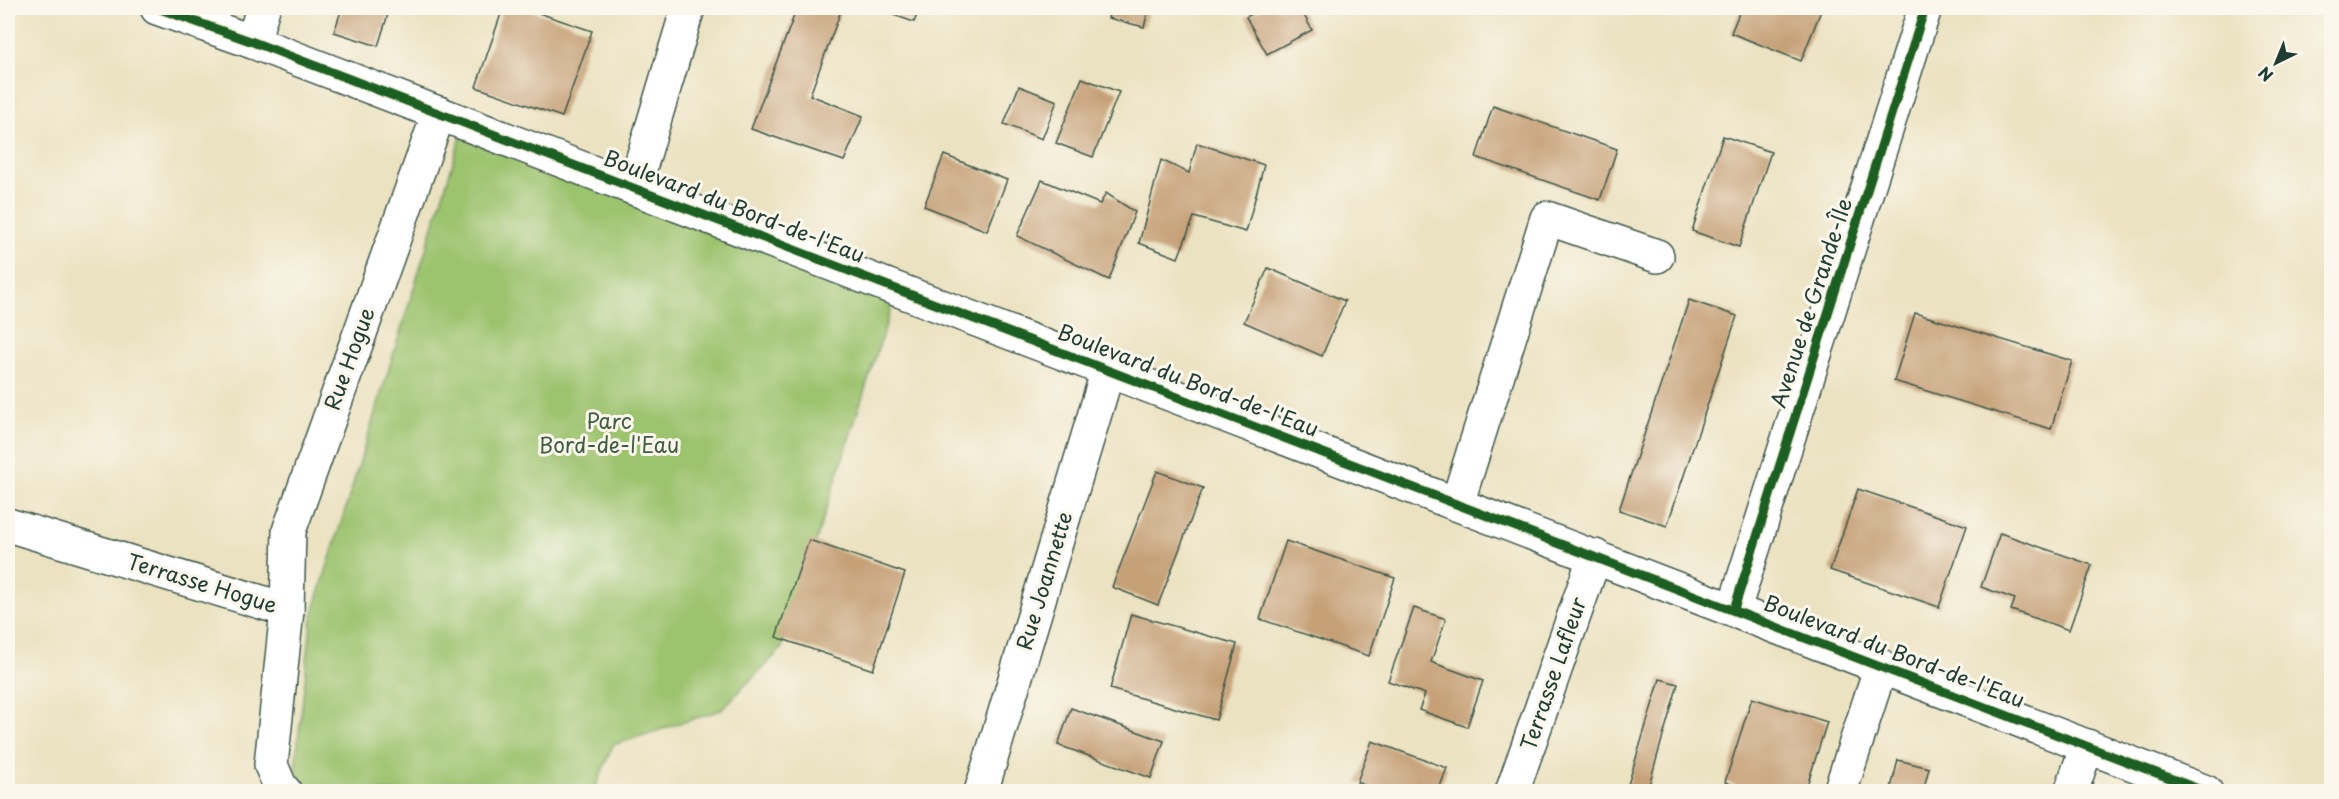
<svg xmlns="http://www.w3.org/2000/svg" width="2339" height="799" viewBox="0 0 2339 799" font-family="'Playpen Sans',sans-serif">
<rect width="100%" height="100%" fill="#fbf7ec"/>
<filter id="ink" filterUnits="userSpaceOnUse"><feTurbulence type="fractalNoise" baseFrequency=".0167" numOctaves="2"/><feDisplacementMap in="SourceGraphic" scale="12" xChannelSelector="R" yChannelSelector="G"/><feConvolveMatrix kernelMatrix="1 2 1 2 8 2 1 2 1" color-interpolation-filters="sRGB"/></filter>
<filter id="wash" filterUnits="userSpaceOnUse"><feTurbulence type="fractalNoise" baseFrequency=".008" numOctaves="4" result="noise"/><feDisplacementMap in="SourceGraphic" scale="24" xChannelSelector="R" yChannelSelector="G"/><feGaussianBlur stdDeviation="1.35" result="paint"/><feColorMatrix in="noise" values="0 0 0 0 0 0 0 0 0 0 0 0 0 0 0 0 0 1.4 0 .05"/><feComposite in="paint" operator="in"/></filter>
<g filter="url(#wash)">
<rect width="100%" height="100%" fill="#ebe2c1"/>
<path fill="#9cc36e" stroke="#5e8051" stroke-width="1.5" d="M463,130L901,278L781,649L721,710L613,745L594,791L309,792L294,777L312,616Z"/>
<g id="blocks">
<g fill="#c6a178">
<path d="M342,8H390L378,46L334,32Z"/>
<path d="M503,8H524L592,31L562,117L476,87Z"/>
<path d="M797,8H842L810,95L863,116L844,161L751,129Z"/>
<path d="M877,8H920L914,22L876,9Z"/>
<path d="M1111,8H1149L1144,27L1108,18Z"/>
<path d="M1263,8H1300L1312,30L1267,54L1246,17Z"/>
<path d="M1741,8H1822L1801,61L1731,33Z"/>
<path d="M1082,78L1119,92L1093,157L1056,143Z"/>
<path d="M1019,86L1057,101L1042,139L1004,124Z"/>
<path d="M1493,106L1617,149L1600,200L1476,157Z"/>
<path d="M1723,136L1771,152L1739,247L1692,231Z"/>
<path d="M1197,143L1264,165L1246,232L1194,217L1178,258L1139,243L1161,160L1189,173Z"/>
<path d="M944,155L1007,180L987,231L924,206Z"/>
<path d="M1042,180L1100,204L1106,193L1135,212L1109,280L1017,236Z"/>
<path d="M1268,268L1345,301L1322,356L1244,322Z"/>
<path d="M1689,300L1737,316L1667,526L1619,510Z"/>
<path d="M1915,313L2072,361L2051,429L1894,381Z"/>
<path d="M1157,471L1203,488L1158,605L1112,587Z"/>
<path d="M1858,489L1967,526L1939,607L1830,570Z"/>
<path d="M2000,533L2092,565L2069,630L2011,610L2015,599L1981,587Z"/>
<path d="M809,540L905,573L873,670L776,637Z"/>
<path d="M1286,541L1395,578L1369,656L1260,619Z"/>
<path d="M1414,608L1446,619L1431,662L1483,681L1467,727L1419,710L1425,694L1388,681Z"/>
<path d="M1131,614L1237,644L1216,720L1110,689Z"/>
<path d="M1660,679L1678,684L1647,792H1639L1627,788Z"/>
<path d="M1752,698L1827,722L1805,792H1754L1725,782Z"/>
<path d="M1071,708L1164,741L1151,778L1058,745Z"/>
<path d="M1372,741L1447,768L1438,792H1381L1357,782Z"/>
<path d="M1898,760L1929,768L1923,792H1890Z"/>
</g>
</g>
</g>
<g filter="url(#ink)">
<use href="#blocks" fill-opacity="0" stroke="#3e5649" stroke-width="1.5"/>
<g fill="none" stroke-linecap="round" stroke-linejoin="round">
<defs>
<g id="minor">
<path d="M157,8L253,42L2206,792"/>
<path d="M253,42L263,8"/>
<path d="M634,188L688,8"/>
<path d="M1457,504L1547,218L1657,256"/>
<path d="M8,525L287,610"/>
<path d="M1734,609L1925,8"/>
<path d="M285,792L280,786L271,765L287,610L289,531L439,113"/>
<path d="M981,792L1108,370"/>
<path d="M1512,792L1595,556"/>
<path d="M1840,792L1881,666"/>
<path d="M2071,792L2087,746"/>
</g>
</defs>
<use href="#minor" stroke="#3e5649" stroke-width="36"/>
<use href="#minor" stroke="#fff" stroke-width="33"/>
<defs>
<g id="cycleway">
<path d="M157,8L253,42L2206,792"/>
<path d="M1734,609L1925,8"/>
</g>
</defs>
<use href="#cycleway" stroke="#fbf7ec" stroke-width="13"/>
<use href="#cycleway" stroke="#1b5e20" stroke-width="9"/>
</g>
</g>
<g text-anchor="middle" stroke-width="6" stroke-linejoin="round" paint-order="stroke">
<g font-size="21" fill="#1f3d34" stroke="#fbf7ec">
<text transform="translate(734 207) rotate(21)" y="7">Boulevard du Bord-de-l'Eau</text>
<text transform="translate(1812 303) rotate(-72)" y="7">Avenue de Grande-Île</text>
<text transform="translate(350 359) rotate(-70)" y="7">Rue Hogue</text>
<text transform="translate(1188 381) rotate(21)" y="7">Boulevard du Bord-de-l'Eau</text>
<text transform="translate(1045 581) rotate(-73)" y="7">Rue Joannette</text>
<text transform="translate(202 584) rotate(17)" y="7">Terrasse Hogue</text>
<text transform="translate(1894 652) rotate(21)" y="7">Boulevard du Bord-de-l'Eau</text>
<text transform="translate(1554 674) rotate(-71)" y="7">Terrasse Lafleur</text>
</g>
<g font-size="21" fill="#3e5e42" stroke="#fbf7ec">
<text x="609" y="429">Parc<tspan x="609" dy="24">Bord-de-l'Eau</tspan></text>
</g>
</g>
<rect width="2339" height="799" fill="none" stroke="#fbf7ec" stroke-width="30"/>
<g transform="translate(2276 63) rotate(223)" stroke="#fbf7ec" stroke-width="4.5" paint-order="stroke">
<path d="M0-4.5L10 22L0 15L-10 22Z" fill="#1f3d34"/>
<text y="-9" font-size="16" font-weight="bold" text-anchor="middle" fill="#1f3d34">N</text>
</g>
</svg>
